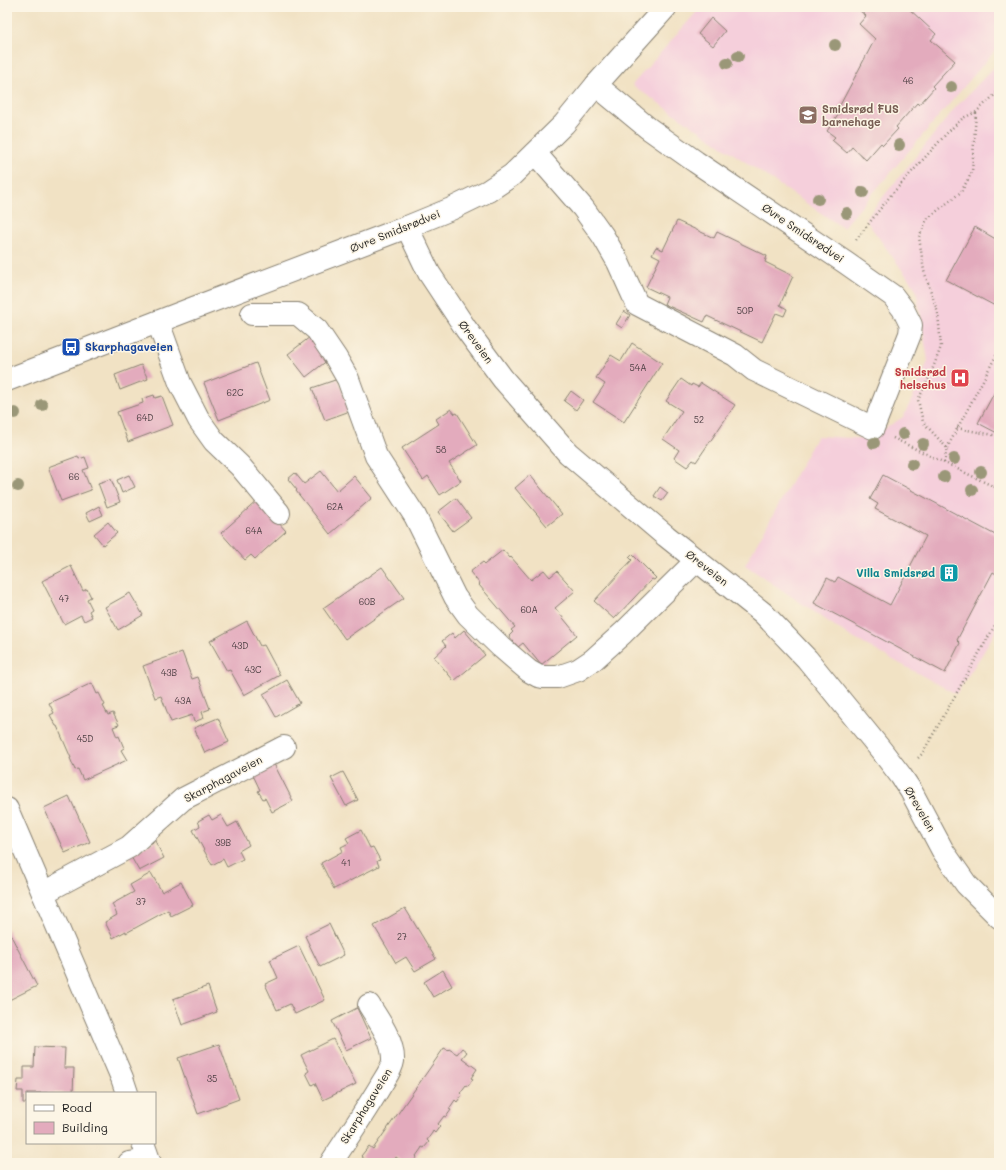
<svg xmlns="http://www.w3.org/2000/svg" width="1006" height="1170" viewBox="0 0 1006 1170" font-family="Mali,sans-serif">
<rect width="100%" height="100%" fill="#fcf5e5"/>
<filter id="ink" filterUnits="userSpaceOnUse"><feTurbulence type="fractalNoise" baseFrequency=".025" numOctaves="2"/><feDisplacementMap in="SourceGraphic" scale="8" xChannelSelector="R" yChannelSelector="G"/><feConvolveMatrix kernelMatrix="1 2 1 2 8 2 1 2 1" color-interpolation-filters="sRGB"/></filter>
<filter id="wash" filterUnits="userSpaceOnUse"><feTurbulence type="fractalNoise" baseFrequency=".012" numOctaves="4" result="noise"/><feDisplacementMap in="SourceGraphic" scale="16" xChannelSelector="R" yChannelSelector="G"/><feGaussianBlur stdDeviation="0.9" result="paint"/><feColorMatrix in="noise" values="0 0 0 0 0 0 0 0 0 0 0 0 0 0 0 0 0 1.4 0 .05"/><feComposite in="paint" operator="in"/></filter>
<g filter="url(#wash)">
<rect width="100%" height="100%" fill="#f1e2c4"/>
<g fill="#f5cfdb">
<path d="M701,7H999V46L843,228L632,85Z"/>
<path d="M999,62V625L983,653L956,694L851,637L745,565L817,436L869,439L903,417L914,395L928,361L916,289L865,219L956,107Z"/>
</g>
<g id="blocks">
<g fill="#e3abbd">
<path d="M862,7H907L936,34L931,40L955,61L932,86L934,88L919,105L917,103L896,127L898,129L883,145L881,143L866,160L852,147L847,153L832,140L835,137L827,131L841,111L838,109L875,39L859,24L866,16L859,10Z"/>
<path d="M711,18L725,31L713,46L698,34Z"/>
<path d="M677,221L714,238L717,232L767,256L765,262L793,276L780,305L787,309L784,316L776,313L762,342L707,316L704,322L664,304L667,297L646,287L660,258L652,254L656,247L663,250Z"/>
<path d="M975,227L999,241V308L946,280Z"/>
<path d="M624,311L630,315L622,328L616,324Z"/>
<path d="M310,337L328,360L306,377L288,354Z"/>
<path d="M632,343L662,363L624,422L593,402L605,384L596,378L611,355L621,361Z"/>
<path d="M256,363L270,400L219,420L204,383Z"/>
<path d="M141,365L148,379L120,390L115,375Z"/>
<path d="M338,379L350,411L325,420L312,388Z"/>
<path d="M681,379L691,386L692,384L698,387L701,383L735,405L696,462L693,460L687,467L674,458L679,450L663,439L682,411L666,401Z"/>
<path d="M999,384V434L978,423Z"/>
<path d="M571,391L583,400L576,410L564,401Z"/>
<path d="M154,395L155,398L162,396L173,425L128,442L117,412L143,403L142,399Z"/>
<path d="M451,409L455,414L457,413L477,445L449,463L461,481L440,495L428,476L423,480L402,448L439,424L436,419Z"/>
<path d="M78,456L79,459L85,457L89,468L83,470L91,490L61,501L48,467Z"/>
<path d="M321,471L337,491L354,476L372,498L330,534L296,491L297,490L288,479L295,473L304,484Z"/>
<path d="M129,475L135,487L122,493L117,480Z"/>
<path d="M530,475L562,514L547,526L515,488Z"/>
<path d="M883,475L999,537V572L998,575L993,572L957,640L960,643L945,673L814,603L827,578L835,582L838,577L890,605L926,536L875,509L878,504L870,499Z"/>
<path d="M111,479L120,502L107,507L98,483Z"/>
<path d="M660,487L668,493L662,501L654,496Z"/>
<path d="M456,498L471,518L453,531L438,512Z"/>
<path d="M258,500L286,531L255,559L251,555L245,560L221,533Z"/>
<path d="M99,506L103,515L90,521L86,513Z"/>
<path d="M108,522L117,533L103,545L94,534Z"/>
<path d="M503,550L510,558L511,557L531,580L544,570L550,577L557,571L575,591L555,608L577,635L541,665L523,643L518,647L509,636L513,632L511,630L515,627L479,585L480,584L470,572L483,562L485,564Z"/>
<path d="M632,554L656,578L654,580L652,579L614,619L594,601L632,560L629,557Z"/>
<path d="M71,566L83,591L87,589L91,597L87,599L92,609L89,611L92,617L84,621L81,615L64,624L42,581Z"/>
<path d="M382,567L404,598L345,639L323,608Z"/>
<path d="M130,593L143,615L118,630L105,607Z"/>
<path d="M247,621L260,646L264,645L280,675L244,695L230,670L227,671L210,641Z"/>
<path d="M464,630L485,655L454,681L434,657L446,646L442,641L452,633L455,638Z"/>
<path d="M182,652L192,679L198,677L210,709L202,712L204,718L194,722L192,715L171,722L161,696L155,698L143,666Z"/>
<path d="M287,680L300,703L276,717L263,694Z"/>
<path d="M92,683L97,694L99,693L105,705L103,706L108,715L113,713L119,725L113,727L117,737L119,736L124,748L121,750L127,760L83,780L78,769L75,770L70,758H71L57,726H56L50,715L54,713L49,703Z"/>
<path d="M218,718L229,742L205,753L194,728Z"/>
<path d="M273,762L293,801L272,812L265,798L263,799L258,791L260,790L252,773Z"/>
<path d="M343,772L358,800L346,806L331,778Z"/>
<path d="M69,796L90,842L65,853L44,808Z"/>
<path d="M209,815L212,820L221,815L228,827L237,822L249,845L239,851L243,859L227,867L223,859L212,865L193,830L200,826L198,821Z"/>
<path d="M361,830L370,848L373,847L380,860L377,861L379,866L334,889L321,863L343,851L341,847L349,843L346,838Z"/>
<path d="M155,841L164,858L139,871L130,855Z"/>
<path d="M151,873L162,892L181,882L193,905L171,916L168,910L126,933V931L113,938L105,922L117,915L112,904L134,892L130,885Z"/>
<path d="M405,908L436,959L415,971L406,957L396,963L374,926Z"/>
<path d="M329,924L344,955L320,967L305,936Z"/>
<path d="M7,928L37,986L7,1001Z"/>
<path d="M299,946L325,1000L295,1014L290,1004L277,1010L265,984L278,978L270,960Z"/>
<path d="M443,970L452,986L433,997L424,982Z"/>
<path d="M208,986L217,1012L182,1025L173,999Z"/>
<path d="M357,1008L371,1038L346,1050L332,1021Z"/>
<path d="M333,1039L356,1084L323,1100L315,1083L312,1085L306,1073L309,1071L301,1055Z"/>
<path d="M219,1044L239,1099L198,1114L178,1058Z"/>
<path d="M35,1047L65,1048L64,1068H74L73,1093H27V1103H23V1091H17L18,1080H24V1067H34Z"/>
<path d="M444,1048L448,1050L449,1049L457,1054L462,1048L467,1052L462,1058L477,1069L471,1078L473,1079L468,1086L466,1085L460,1093L462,1095L457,1102L455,1100L449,1109L451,1110L446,1117L444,1116L438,1124L440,1126L435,1133L433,1131L432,1133L427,1140L429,1142L424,1148L422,1147L421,1149L416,1156L417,1157L413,1163H404L396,1157L392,1163H369L361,1156L369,1146L373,1149Z"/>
</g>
</g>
</g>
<g filter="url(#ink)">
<use href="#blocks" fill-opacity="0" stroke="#867f70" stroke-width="1"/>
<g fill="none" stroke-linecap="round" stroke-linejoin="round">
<defs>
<g id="minor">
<path d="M535,153L583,208L603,236L618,262L637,304L735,355L754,370L873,428L910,334L911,325L903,309L893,296L846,263L696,162L648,128L596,85"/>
<path d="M407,227L429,273L466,329L503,379L568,453L666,536L763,613L807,659L881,750L901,776L911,791L943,851L966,884L999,917"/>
<path d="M252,314H298L317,330L336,358L348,379L376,456L415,516L455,597L468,615L501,647L529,671L538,676L543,677H558L578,670L593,660L623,633L697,560"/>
<path d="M158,322L180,383L199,420L214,441L240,466L279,513"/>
<path d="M7,380L191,309L407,227L451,209L488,191L512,175L564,124L596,85L666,7"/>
<path d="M7,809L122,1078L127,1093"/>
<path d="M43,893L129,847L183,799L284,747"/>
<path d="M143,1143L150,1163"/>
<path d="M129,1163L148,1160"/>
<path d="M331,1163C348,1137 365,1112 381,1085C385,1078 392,1069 393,1061C394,1041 379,1021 369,1005"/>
</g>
</defs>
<use href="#minor" stroke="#867f70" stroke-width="24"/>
<g stroke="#867f70" stroke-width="2.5" stroke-dasharray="1 3" stroke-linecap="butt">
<path d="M856,240L891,195L948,132L963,118L976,112L999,91"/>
<path d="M957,428L999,436"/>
<path d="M893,438L999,489"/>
<path d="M947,448L998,352"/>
<path d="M944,463L947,448L923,422L918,400L929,378L941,347L938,313L924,271L919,237L927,219L961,192L972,172L976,112"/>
<path d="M918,758L922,754L999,618"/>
</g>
<use href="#minor" stroke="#fff" stroke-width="22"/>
</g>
<g fill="#9a9778">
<circle cx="835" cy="45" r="6"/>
<circle cx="738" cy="56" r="6"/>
<circle cx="727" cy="63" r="6"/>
<circle cx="951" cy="87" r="6"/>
<circle cx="899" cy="145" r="6"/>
<circle cx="863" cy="192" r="6"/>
<circle cx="818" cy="199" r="6"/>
<circle cx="847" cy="213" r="6"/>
<circle cx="42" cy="405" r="6"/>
<circle cx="15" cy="413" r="6"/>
<circle cx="903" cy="434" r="6"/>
<circle cx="874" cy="443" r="6"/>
<circle cx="923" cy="444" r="6"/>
<circle cx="954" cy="459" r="6"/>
<circle cx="912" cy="464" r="6"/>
<circle cx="981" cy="472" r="6"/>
<circle cx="944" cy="477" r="6"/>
<circle cx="18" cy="486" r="6"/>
<circle cx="972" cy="490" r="6"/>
</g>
</g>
<defs>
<symbol id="school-square" viewBox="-11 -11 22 22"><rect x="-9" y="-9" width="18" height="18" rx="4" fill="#8d6e63" stroke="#fcf5e5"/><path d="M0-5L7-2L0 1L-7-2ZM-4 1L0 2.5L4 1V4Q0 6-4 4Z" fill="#fff"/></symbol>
<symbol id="bus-square" viewBox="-11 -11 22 22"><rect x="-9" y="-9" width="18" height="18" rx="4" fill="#1a4fb4" stroke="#fcf5e5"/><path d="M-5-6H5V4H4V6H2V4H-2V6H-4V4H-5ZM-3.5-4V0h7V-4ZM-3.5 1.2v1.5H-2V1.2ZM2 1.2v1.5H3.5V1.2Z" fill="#fff"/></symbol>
<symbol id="hospital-square" viewBox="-11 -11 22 22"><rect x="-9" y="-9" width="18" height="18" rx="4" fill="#e0444e" stroke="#fcf5e5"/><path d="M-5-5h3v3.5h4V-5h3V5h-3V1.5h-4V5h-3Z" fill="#fff"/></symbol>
<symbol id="building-square" viewBox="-11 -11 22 22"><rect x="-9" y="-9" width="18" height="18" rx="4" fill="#0f9aa8" stroke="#fcf5e5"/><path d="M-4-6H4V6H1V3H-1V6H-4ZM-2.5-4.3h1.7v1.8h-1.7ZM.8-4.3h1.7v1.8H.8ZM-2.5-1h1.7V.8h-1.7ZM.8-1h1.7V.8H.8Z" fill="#fff"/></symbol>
</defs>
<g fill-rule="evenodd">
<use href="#school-square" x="797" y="104" width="22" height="22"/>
<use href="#bus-square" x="60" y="336" width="22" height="22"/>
<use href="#hospital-square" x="949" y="367" width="22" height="22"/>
<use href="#building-square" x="938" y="562" width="22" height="22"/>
</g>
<g text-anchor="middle" stroke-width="3" stroke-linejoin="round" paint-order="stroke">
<g font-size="9" fill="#4e4044">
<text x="908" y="84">46</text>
<text x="745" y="314">50P</text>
<text x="638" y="371">54A</text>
<text x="235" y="396">62C</text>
<text x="145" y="421">64D</text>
<text x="699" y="423">52</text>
<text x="441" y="453">58</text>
<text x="74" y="480">66</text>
<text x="335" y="510">62A</text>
<text x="254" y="534">64A</text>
<text x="64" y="602">47</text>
<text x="367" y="605">60B</text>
<text x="529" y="613">60A</text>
<text x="240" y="649">43D</text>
<text x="253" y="673">43C</text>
<text x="169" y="676">43B</text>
<text x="183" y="704">43A</text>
<text x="85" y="742">45D</text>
<text x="223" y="846">39B</text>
<text x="346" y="866">41</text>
<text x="141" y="905">37</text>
<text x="402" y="940">27</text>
<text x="212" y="1082">35</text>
</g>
<g font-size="11" font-weight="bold" fill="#785e54" stroke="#fcf5e5" text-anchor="start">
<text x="822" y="113">Smidsrød FUS<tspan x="822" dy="13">barnehage</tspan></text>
</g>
<g font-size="11" fill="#1c1c1c" stroke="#fcf5e5">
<text transform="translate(395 231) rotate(-22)" y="4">Øvre Smidsrødvei</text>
<text transform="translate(803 233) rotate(34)" y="4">Øvre Smidsrødvei</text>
<text transform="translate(476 342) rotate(54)" y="4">Øreveien</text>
<text transform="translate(707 568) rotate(38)" y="4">Øreveien</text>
<text transform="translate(223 779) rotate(-28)" y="4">Skarphagaveien</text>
<text transform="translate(920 809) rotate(60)" y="4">Øreveien</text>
<text transform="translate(366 1106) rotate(-58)" y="4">Skarphagaveien</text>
</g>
<g font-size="11" font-weight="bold" fill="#164399" stroke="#fcf5e5" text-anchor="start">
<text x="85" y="351">Skarphagaveien</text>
</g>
<g font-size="11" font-weight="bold" fill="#be3a42" stroke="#fcf5e5" text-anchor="end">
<text x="946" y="376">Smidsrød<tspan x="946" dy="13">helsehus</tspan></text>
</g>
<g font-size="11" font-weight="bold" fill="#0d838f" stroke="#fcf5e5" text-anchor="end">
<text x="935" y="577">Villa Smidsrød</text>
</g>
</g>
<rect width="1006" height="1170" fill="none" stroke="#fcf5e5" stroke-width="24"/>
<rect x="26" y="1092" width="130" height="52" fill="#fcf5e5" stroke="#a29e95"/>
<rect x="34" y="1105" width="20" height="6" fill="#ffffff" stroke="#a29e95"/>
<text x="62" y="1112" font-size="12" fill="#1c1c1c">Road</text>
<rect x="34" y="1122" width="20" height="12" fill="#e3abbd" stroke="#a29e95"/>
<text x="62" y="1132" font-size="12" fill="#1c1c1c">Building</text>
</svg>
